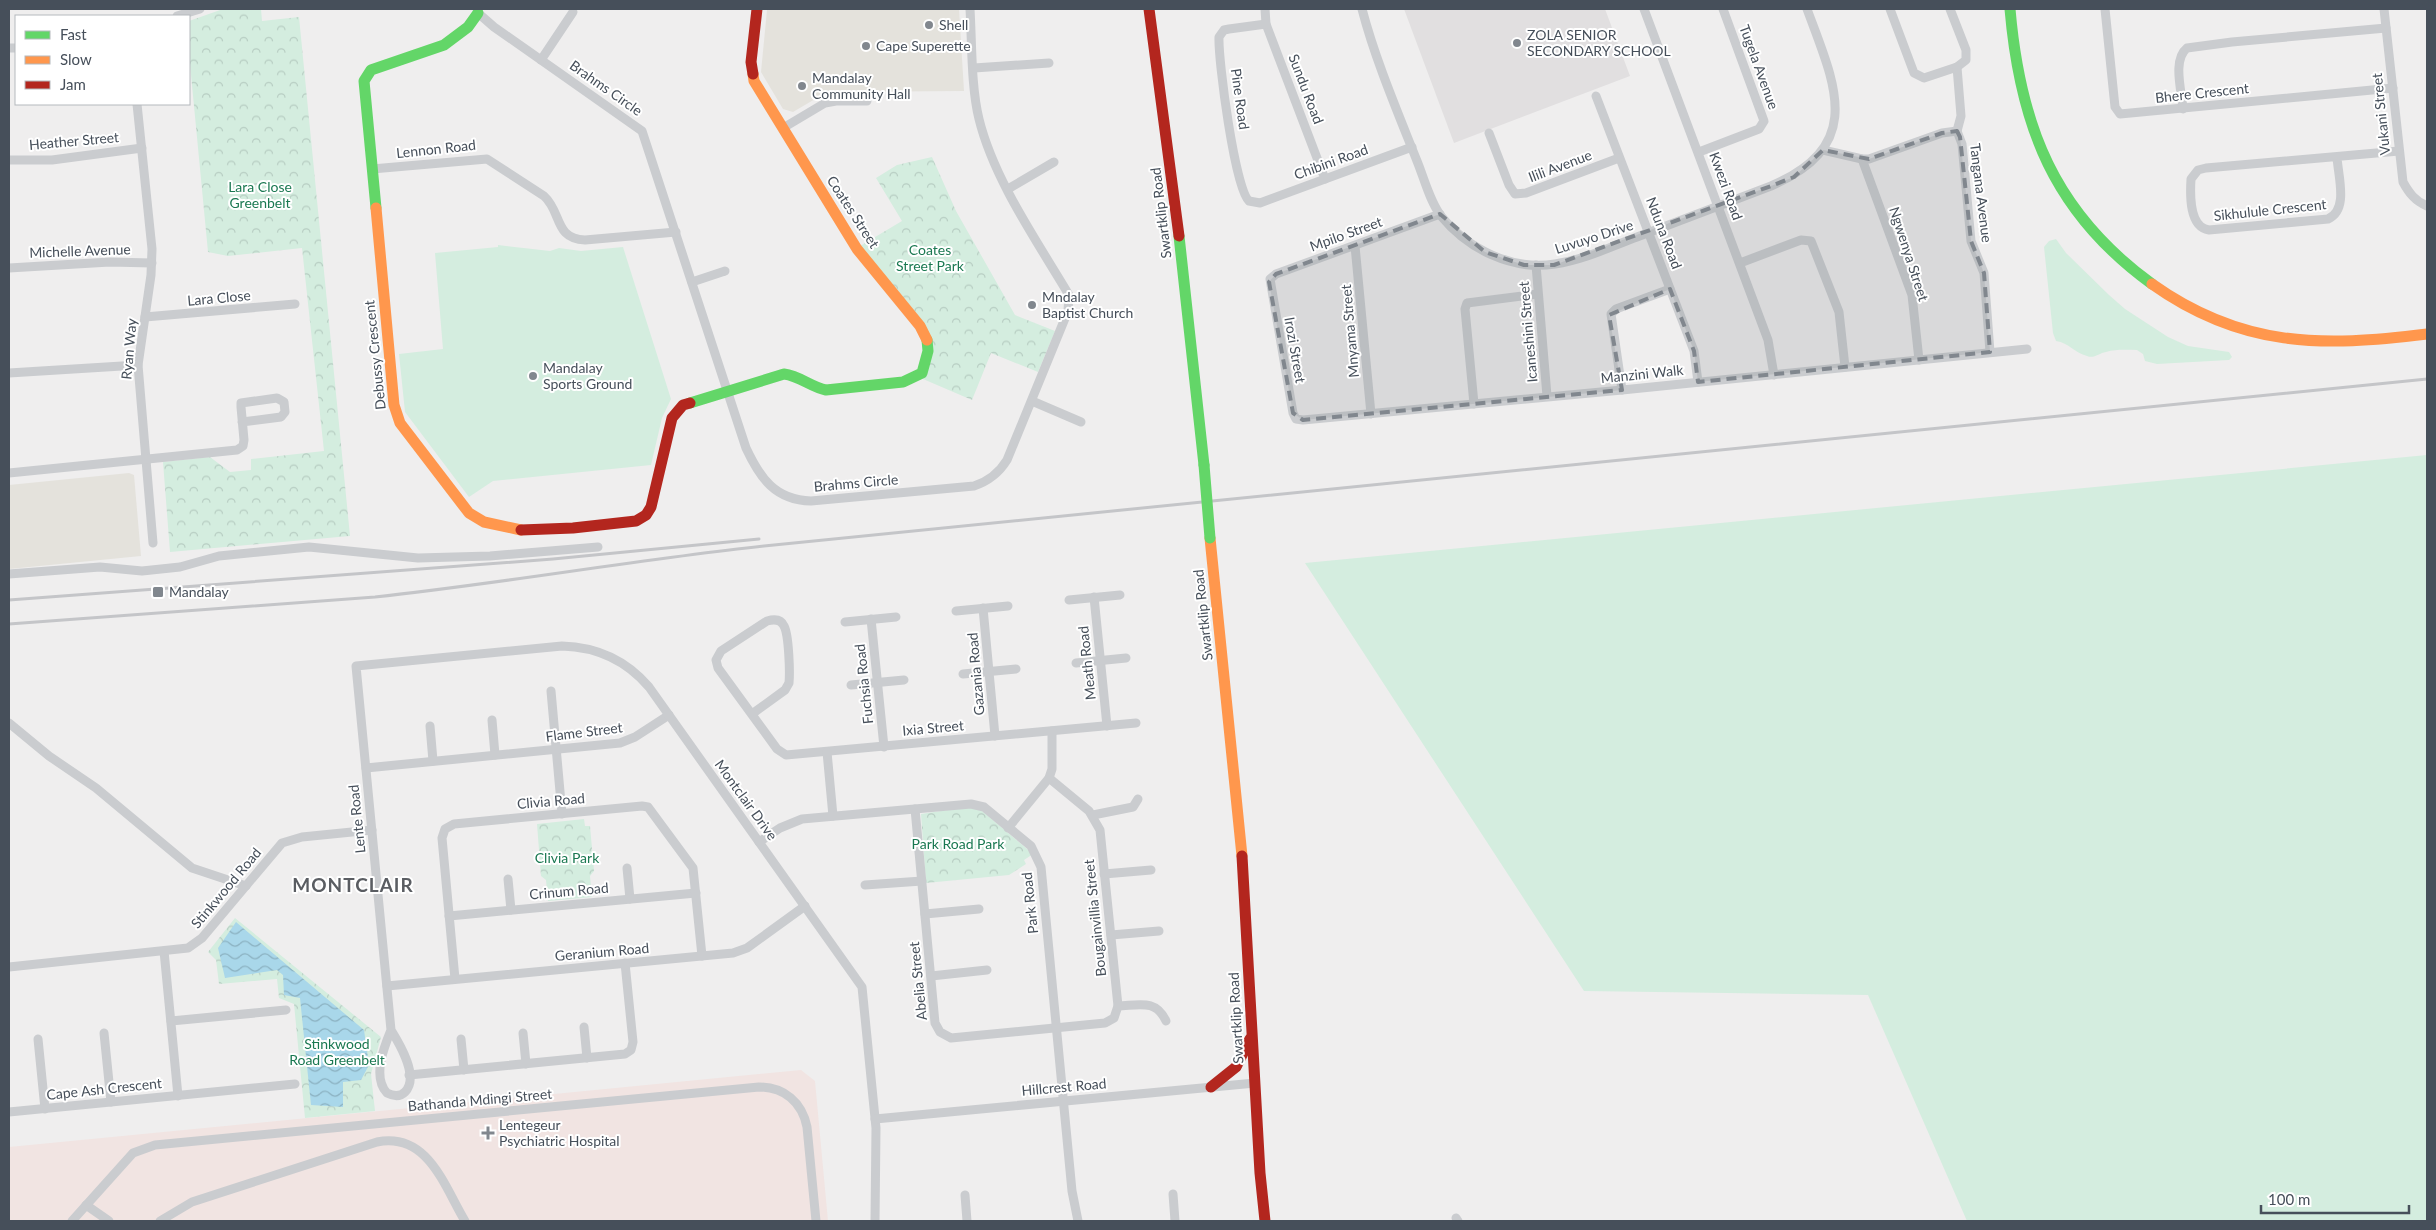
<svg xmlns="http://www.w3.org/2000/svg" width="2436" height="1230" viewBox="0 0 2436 1230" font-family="Lato,sans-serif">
<defs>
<pattern id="forest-crowns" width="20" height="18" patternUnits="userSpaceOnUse" patternTransform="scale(1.25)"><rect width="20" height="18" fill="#d4eddf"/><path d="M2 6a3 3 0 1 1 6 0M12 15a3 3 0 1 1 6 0" fill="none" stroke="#b7cdc2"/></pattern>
<pattern id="water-waves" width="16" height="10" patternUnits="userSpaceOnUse" patternTransform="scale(1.25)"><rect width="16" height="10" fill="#a9d7ea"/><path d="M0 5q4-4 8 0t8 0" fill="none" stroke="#8bb1c1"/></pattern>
</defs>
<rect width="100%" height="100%" fill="#efeeee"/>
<g fill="#e4e2dc">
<path d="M769,9H959L964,91L827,92L793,112L783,109L761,72L767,10Z"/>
<path d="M129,473L134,475L141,556L9,569V485Z"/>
</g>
<path fill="#e1dfe0" d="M1404,9H1605L1630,76L1454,143Z"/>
<path fill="#f1e4e2" d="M801,1070L815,1081L828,1221H9V1147Z"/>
<g fill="#d4eddf">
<path d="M2056,239L2066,253L2109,295L2125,309L2168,337L2188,346L2229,352L2232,357L2229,360L2157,364L2145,361L2143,354L2137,350C2127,350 2116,349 2106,352C2099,353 2094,359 2087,356C2075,353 2069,343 2056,341L2053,333L2044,247L2049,241Z"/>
<path d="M498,245L550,251L559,248L581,251L623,247L671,399L662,418L651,465L493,481L469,497L405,412L399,354L443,349L435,253L498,247Z"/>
<path d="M2427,455V1221H1967L1868,995L1584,991L1305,563Z"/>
</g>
<g fill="url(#forest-crowns)">
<path d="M223,9H261L262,21L299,17L350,536L170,552L163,462L210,457L230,472L251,470V459L324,451L302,248L228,256L208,252L189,54V21Z"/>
<path d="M932,157L956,211L1015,315L1055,331L1038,372L991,353L972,400L923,379L933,353L860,246L902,221L876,178L897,165Z"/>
<path d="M967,807L981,810L1033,854L1024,860L1026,864L1009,875L926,883L921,814Z"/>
<path d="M584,819L585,826H590L594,871L590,876L592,897L548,901L546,880L541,876L537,824Z"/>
<path d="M235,918L381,1037L371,1074L375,1111L305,1118L294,1004L279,998L277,979L219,984L216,960L208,952Z"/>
</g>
<path fill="url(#water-waves)" d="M236,922L364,1030L369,1065L361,1080L343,1082V1107L311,1105L300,998L284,995L283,975L277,970L225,978L218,948Z"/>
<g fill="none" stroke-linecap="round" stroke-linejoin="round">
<g stroke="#cacccf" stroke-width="9">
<path d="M477,9L478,13L494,27L642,131L746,448C760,478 775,500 811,501L974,486C989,481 999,473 1007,460L1068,311L1069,295C1037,241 994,180 979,119C971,87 972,42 970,9"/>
<path d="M1265,9L1266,24L1325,179"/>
<path d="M1362,9C1375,59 1398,113 1417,161C1424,178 1430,202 1441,216C1468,249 1512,271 1555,264C1583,260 1610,247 1637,237C1682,220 1726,203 1771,186C1866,145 1835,85 1807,9"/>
<path d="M1644,9L1768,340L1774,375"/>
<path d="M1890,9L1914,73L1924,78L1957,67L1966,60V50L1950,9"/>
<path d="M2105,9L2115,107L2120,114L2393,88"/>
<path d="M2384,9L2403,182C2409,193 2415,201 2427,206"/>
<path d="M177,16L200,9"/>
<path d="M1266,24L1229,29L1224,30L1219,37C1218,60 1235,189 1249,201L1260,203L1412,147"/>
<path d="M9,48H16"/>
<path d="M541,60L573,12"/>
<path d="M974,68L1049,63"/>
<path d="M1596,96L1694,351L1698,382"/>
<path d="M137,104L152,249L151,275L138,365L153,543"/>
<path d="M2183,109C2182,92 2172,60 2187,48L2232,42L2386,28"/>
<path d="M783,128L825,103L836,101H867"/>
<path d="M1957,131L1962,144L1971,241L1984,273L1990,352"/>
<path d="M1957,131L1961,116L1957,67"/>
<path d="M1489,133L1509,185L1515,194L1526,193L1619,158"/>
<path d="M1823,150L1862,159H1869L1942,133L1957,131"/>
<path d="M1699,152L1759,129L1764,121L1723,9"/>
<path d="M2337,157C2338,176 2349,210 2328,219L2209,230C2189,227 2190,195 2191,179L2198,170L2206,168L2399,151"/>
<path d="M1862,159L1912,295L1919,360"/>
<path d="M9,160H52L142,148"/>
<path d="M372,169L487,159L544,196C562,212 554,239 585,240L676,232"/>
<path d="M1008,189L1054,162"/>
<path d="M1440,214L1276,274L1270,279L1293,413L1296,419L1303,420L1622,390L2027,349"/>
<path d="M1355,246L1371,414"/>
<path d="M1740,263L1801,240L1811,241L1839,312L1845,367"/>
<path d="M1536,265L1547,396"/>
<path d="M9,268L110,262L152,263"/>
<path d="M692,282L725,271"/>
<path d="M145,317L295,304"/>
<path d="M9,373L138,365"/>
<path d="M1622,390L1611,314L1616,309L1670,289"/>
<path d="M1032,401L1081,422"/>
<path d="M1474,404L1465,309L1467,303L1537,294"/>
<path d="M9,473L237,450L243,446L244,440L241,407V403L277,398L284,402L285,412L281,417L242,422"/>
<path d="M9,574L100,567L142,571L180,567L219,556L309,547L418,558L490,556L598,547"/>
<path d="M1094,597L1107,726"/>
<path d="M1069,600L1120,595"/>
<path d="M983,608L995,736"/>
<path d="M956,611L1008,606"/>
<path d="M871,619L884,747"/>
<path d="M845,622L896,617"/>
<path d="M1076,663L1126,658"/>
<path d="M963,674L1016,669"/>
<path d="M851,685L904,680"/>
<path d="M551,691L562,814"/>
<path d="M752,714L785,690L789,683C790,673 789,635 784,626C781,619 774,619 767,621L721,651L716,660L718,668L777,749L786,755L1136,723"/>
<path d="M492,720L495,755"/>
<path d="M9,723L49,756L96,788L192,868L246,886"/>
<path d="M430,726L433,761"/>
<path d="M827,752L833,816"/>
<path d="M366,768L620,743L635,737L669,715"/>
<path d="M915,809L935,1023L940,1032L951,1038L1105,1023L1114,1018L1118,1006L1100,830L1089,811L1049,778"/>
<path d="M1093,815L1133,807L1138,799"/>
<path d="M1008,828L1049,778L1052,769V731"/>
<path d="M759,842L780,828L802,819L971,804L984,807L1031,846L1041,867L1072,1191L1078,1221"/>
<path d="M627,868L630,899"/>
<path d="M1104,874L1151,870"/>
<path d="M508,879L511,910"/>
<path d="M865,885L922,881"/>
<path d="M925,914L979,909"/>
<path d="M449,916L696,893"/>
<path d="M1111,935L1159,931"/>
<path d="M164,951L178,1096"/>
<path d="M9,967L188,948L202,938L282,843L302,837L372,830"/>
<path d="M931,976L987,970"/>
<path d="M455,979L442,838L445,829L454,824L642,806L648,807L693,868L702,956"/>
<path d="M387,986L733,953L747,948L805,906"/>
<path d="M1118,1006C1140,1005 1156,999 1166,1021"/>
<path d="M171,1021L286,1010"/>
<path d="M584,1027L587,1058"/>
<path d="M391,1030C384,1047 372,1077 387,1093C393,1096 400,1097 405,1092C420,1077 399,1043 391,1030L356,666L562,646C597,647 626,660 649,687L862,987L876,1128L875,1221"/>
<path d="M104,1033L111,1102"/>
<path d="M523,1033L526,1064"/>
<path d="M38,1039L45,1109"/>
<path d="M461,1039L464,1070"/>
<path d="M409,1075L625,1054L631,1050L633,1042L625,963"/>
<path d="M9,1112L295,1084"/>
<path d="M875,1119L1255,1083"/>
<path d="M1173,1194L1175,1221"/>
<path d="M965,1195L967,1221"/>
<path d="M86,1205L109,1221"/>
<path d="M1456,1218L1458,1221"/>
<path d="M72,1221L133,1153L155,1145L759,1087C784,1087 802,1102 807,1127L816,1221"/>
<path d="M160,1221L192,1202L377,1142C428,1132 444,1186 465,1221"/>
</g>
<g stroke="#63d668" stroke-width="11">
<path d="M2010,9C2020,126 2054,213 2152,284"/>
<path d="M376,208L364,81L371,70L444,45L468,27L478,13"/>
<path d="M1179,236L1204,465"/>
<path d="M690,403L784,374C800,376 811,387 826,390L903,382L922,373L928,351L927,340"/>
</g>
<g stroke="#ff974d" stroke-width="11">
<path d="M753,74L754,81L857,249L920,326L927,340"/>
<path d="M376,208L394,405L400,423L469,513L484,522L521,530"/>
<path d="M2152,284C2242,348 2322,347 2427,334"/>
<path d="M1210,538L1242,856"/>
</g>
<g stroke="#b3261e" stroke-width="11">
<path d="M1149,9L1179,236"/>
<path d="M753,74L751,62L757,9"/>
<path d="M521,530L573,528L636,521L646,515L651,507L672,418L683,405L690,403"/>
<path d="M1242,856L1260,1173L1265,1221"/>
<path d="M1211,1087L1236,1067L1250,1039"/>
</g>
<g stroke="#c4c5c8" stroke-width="3">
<path d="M9,600L553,559L759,539"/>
<path d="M9,624L375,597C505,583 634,560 764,546L2427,379"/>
</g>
<path stroke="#63d668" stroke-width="11" d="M1204,465L1210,538"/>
</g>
<path fill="#81878e" fill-opacity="0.2" stroke="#81878e" stroke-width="4" stroke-dasharray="10 6" stroke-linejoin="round" d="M1957,131L1960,137L1971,241L1984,273L1990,352L1698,382L1694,351L1670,289L1609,315L1622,390L1303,420L1293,413L1269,282L1276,274L1440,214L1485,252L1524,265H1554L1771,186L1794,177L1823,150L1869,159L1942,133Z"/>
<g fill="#81878e" stroke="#fff" stroke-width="2">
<circle cx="929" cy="25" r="5"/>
<circle cx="1517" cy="43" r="5"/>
<circle cx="866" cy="46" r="5"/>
<circle cx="802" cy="86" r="5"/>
<circle cx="1032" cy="305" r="5"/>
<circle cx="533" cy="376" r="5"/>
<rect x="152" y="586" width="12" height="12" rx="2.5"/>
<path d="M485.5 1125.5h5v5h5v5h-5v5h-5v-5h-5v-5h5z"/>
</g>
<g text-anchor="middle" stroke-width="4" stroke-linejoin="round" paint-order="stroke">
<g font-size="14" fill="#464f5a" stroke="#fff" text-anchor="start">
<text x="939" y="30">Shell</text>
<text x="1527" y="40">ZOLA SENIOR<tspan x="1527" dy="16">SECONDARY SCHOOL</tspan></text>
<text x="876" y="51">Cape Superette</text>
<text x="812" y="83">Mandalay<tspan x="812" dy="16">Community Hall</tspan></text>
<text x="1042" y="302">Mndalay<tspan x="1042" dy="16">Baptist Church</tspan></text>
<text x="543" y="373">Mandalay<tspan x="543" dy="16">Sports Ground</tspan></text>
<text x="169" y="597">Mandalay</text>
<text x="499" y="1130">Lentegeur<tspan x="499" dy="16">Psychiatric Hospital</tspan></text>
</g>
<g font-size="14" fill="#464f5a" stroke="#fff">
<text transform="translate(1759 67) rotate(70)" y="5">Tugela Avenue</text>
<text transform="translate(606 88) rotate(35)" y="5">Brahms Circle</text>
<text transform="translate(1306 89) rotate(69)" y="5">Sundu Road</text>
<text transform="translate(2202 93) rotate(-6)" y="5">Bhere Crescent</text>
<text transform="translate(1240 99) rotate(82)" y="5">Pine Road</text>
<text transform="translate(2381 114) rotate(-96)" y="5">Vukani Street</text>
<text transform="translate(74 141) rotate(-5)" y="5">Heather Street</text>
<text transform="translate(436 149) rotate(-6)" y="5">Lennon Road</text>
<text transform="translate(1331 162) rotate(-20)" y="5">Chibini Road</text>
<text transform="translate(1560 166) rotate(-21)" y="5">Ilili Avenue</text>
<text transform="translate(1726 186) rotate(70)" y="5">Kwezi Road</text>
<text transform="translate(1981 193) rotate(83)" y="5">Tangana Avenue</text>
<text transform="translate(2270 210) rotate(-6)" y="5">Sikhulule Crescent</text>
<text transform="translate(853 212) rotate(57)" y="5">Coates Street</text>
<text transform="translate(1161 213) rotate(-97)" y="5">Swartklip Road</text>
<text transform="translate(1664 233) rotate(69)" y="5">Nduna Road</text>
<text transform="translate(1346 234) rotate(-20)" y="5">Mpilo Street</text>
<text transform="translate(1594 237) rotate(-18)" y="5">Luvuyo Drive</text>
<text transform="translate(80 251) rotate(-2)" y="5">Michelle Avenue</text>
<text transform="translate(1909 254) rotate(72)" y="5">Ngwenya Street</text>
<text transform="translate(219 298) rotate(-5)" y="5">Lara Close</text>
<text transform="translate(1350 331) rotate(-95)" y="5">Mnyama Street</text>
<text transform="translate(1528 332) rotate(-95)" y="5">Icaneshini Street</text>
<text transform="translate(129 349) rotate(-85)" y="5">Ryan Way</text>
<text transform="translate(1295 350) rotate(80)" y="5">Irozi Street</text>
<text transform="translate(375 355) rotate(-96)" y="5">Debussy Crescent</text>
<text transform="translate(1642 374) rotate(-6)" y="5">Manzini Walk</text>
<text transform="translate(856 483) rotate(-5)" y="5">Brahms Circle</text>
<text transform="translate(1203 615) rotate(-96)" y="5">Swartklip Road</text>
<text transform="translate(1087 663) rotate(-96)" y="5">Meath Road</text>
<text transform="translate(976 674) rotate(-95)" y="5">Gazania Road</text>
<text transform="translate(864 684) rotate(-96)" y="5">Fuchsia Road</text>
<text transform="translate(933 728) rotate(-5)" y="5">Ixia Street</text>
<text transform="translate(584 732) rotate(-7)" y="5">Flame Street</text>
<text transform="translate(746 800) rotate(54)" y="5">Montclair Drive</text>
<text transform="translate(551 801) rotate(-5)" y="5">Clivia Road</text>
<text transform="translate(357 819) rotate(-96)" y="5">Lente Road</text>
<text transform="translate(226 888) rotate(-50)" y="5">Stinkwood Road</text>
<text transform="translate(569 891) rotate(-5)" y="5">Crinum Road</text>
<text transform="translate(1030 903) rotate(-96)" y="5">Park Road</text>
<text transform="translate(1095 918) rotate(-96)" y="5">Bougainvillia Street</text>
<text transform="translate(602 952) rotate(-5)" y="5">Geranium Road</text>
<text transform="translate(918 981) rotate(-96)" y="5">Abelia Street</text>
<text transform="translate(1236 1018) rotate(-93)" y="5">Swartklip Road</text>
<text transform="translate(1064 1087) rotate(-5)" y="5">Hillcrest Road</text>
<text transform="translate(104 1089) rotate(-6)" y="5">Cape Ash Crescent</text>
<text transform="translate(480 1100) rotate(-5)" y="5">Bathanda Mdingi Street</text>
</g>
<g font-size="14" fill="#1a7851" stroke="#fff">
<text x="260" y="192">Lara Close<tspan x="260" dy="16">Greenbelt</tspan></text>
<text x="930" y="255">Coates<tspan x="930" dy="16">Street Park</tspan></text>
<text x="958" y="849">Park Road Park</text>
<text x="567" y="863">Clivia Park</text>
<text x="337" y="1049">Stinkwood<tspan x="337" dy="16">Road Greenbelt</tspan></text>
</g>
<g font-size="19" font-weight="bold" letter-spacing="1" fill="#5a5d62" stroke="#fff">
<text x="353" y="892">MONTCLAIR</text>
</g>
</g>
<rect width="2436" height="1230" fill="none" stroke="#464f5a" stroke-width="20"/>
<rect x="15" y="15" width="175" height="90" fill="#ffffff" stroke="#b5b9bd"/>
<rect x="25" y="31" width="25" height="8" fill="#63d668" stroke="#b5b9bd"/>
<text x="60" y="40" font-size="15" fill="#464f5a">Fast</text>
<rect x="25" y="56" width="25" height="8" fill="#ff974d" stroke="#b5b9bd"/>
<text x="60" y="65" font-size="15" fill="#464f5a">Slow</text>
<rect x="25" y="81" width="25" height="8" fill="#b3261e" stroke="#b5b9bd"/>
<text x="60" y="90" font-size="15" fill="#464f5a">Jam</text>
<path d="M2261 1205v8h148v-8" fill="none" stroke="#464f5a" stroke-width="2.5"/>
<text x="2268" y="1205" font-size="15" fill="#464f5a" stroke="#ffffff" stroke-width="4" paint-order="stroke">100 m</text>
</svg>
